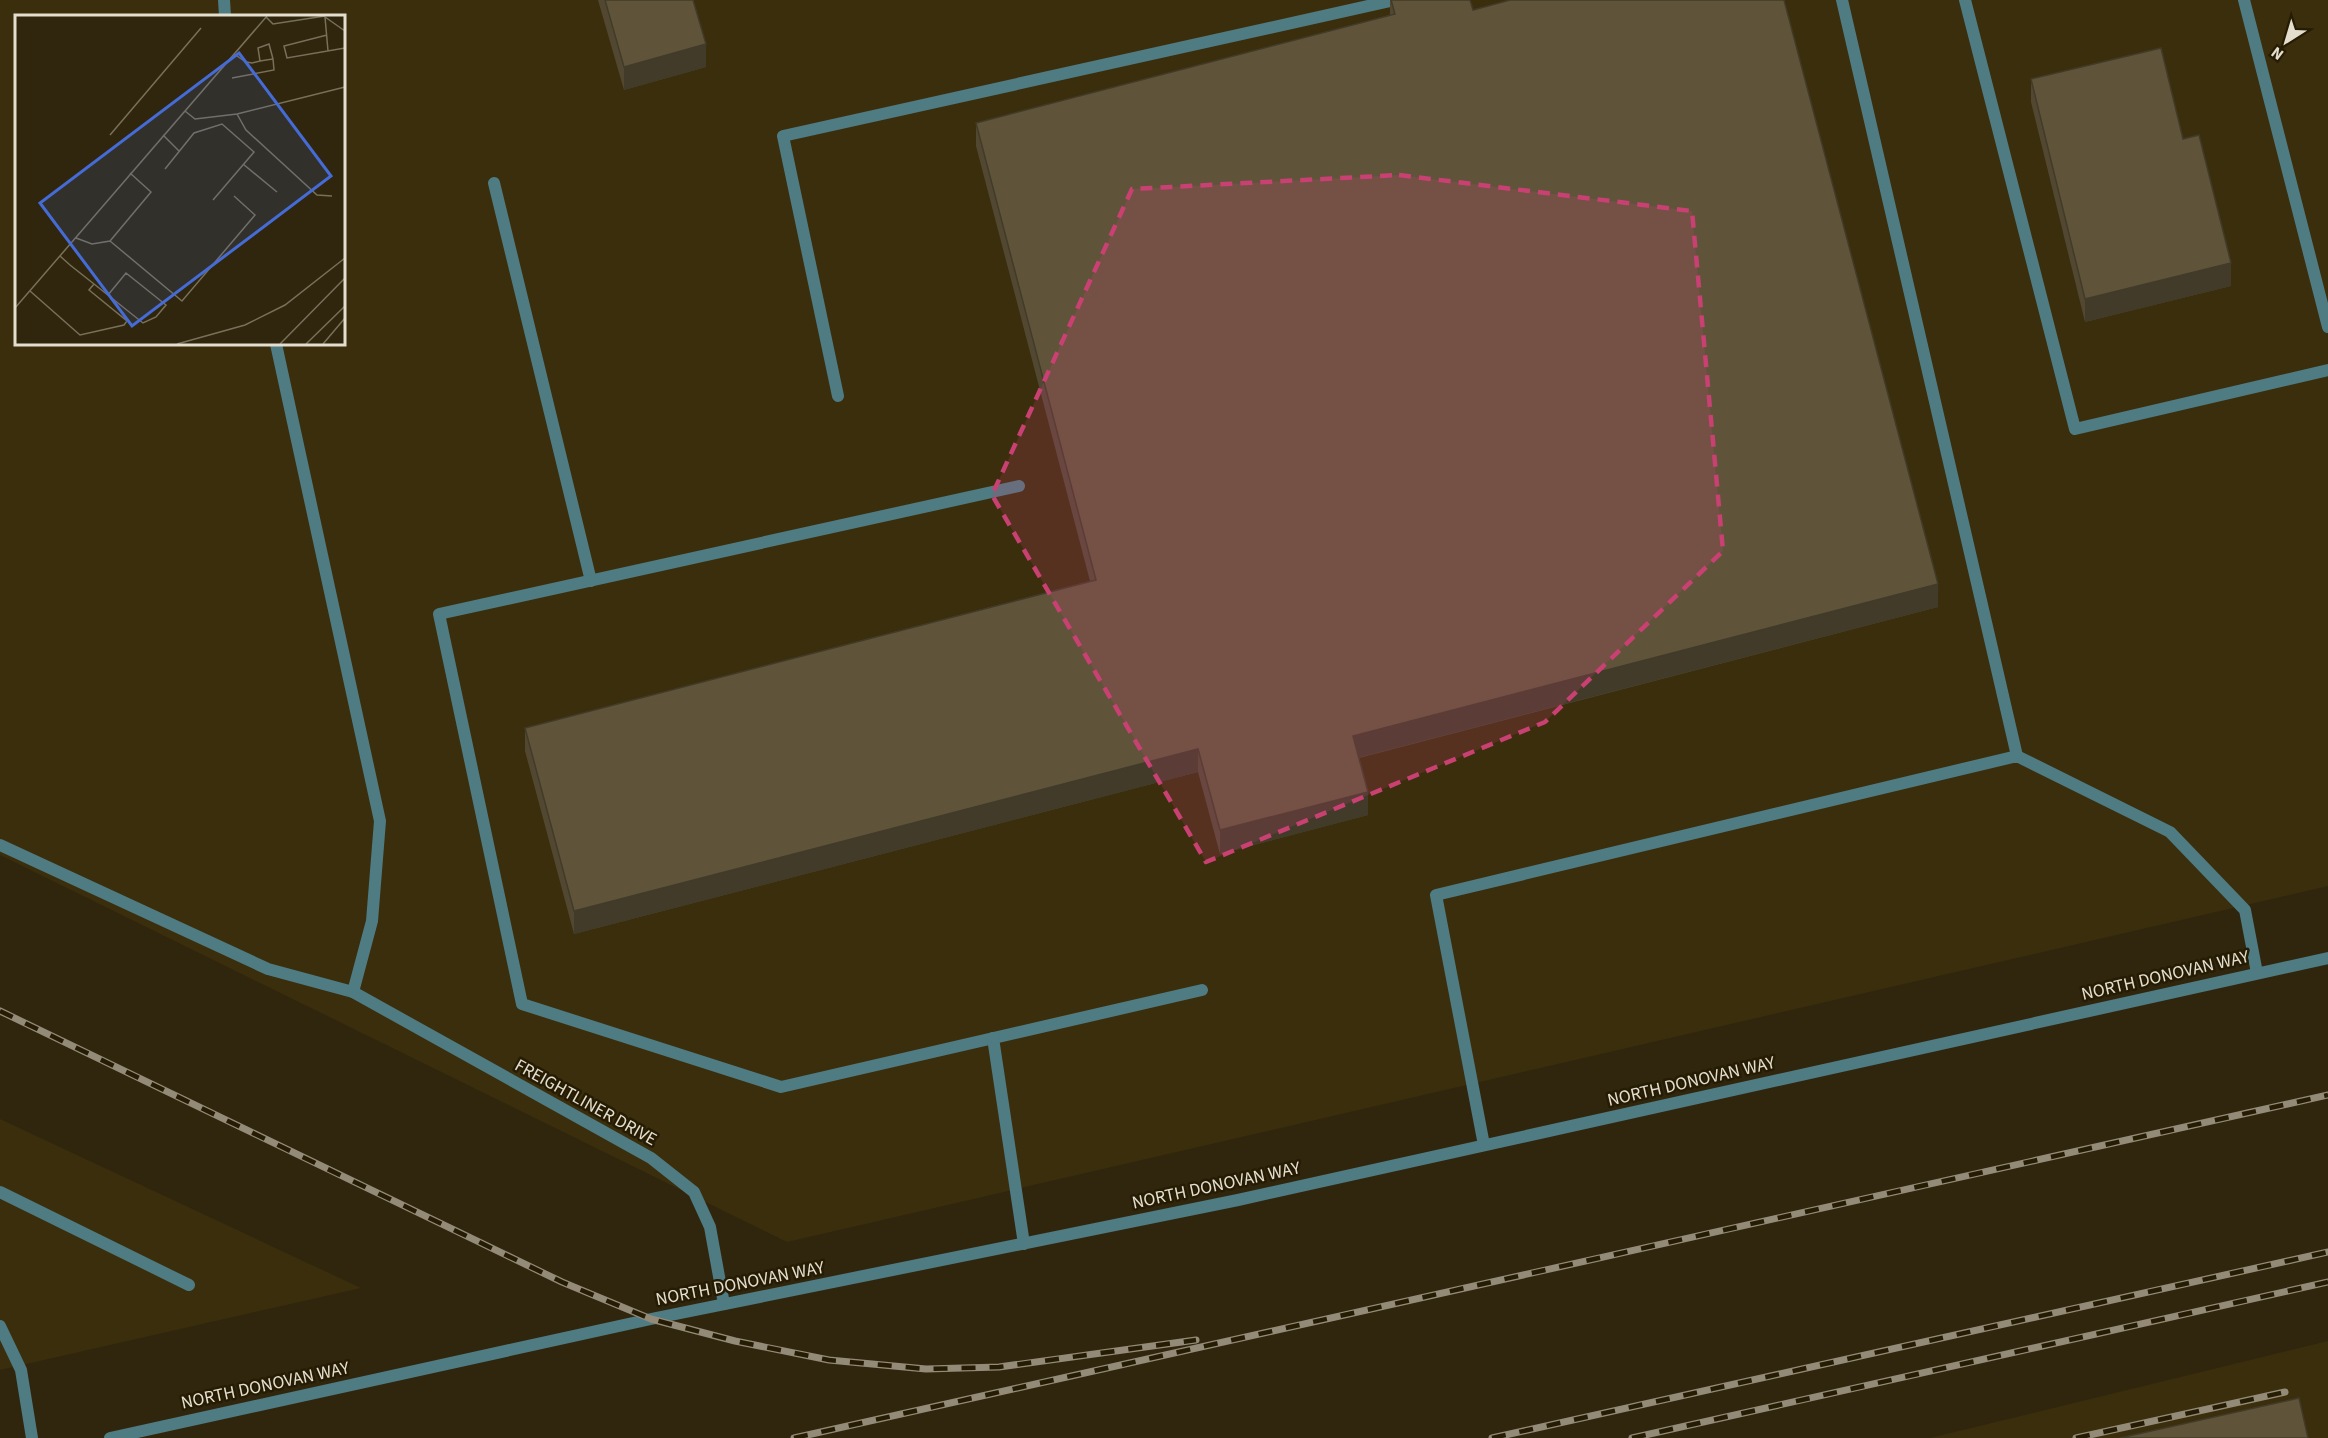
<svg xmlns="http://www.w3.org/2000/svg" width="2328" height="1438" viewBox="0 0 2328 1438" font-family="'Source Sans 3',sans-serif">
<rect width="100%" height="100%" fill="#30260d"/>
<g fill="#3a2e0c" fill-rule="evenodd">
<path d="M0,0H2328V886L787,1242L0,855ZM16,16H344V344H16Z"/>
<path d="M0,1119L361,1288L0,1370Z"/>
<path d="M2328,1341V1438H1930Z"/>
</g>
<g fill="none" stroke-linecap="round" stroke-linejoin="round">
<g stroke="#4f7b83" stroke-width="12">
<path d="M224,0L225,16"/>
<path d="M1842,0L2017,756"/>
<path d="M1965,0L2075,429L2328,370"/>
<path d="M494,183L591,581"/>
<path d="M838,396L783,136L1395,0"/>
<path d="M1019,486L439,614L522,1004L781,1087L1202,990"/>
<path d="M0,845L268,969L353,992L372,921L380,821L276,344"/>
<path d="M993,1038L1024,1244"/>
<path d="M1484,1145L1436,895L2017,756L2170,832L2245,910L2257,973"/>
<path d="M0,1192L189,1285"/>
<path d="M0,1326L21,1370L32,1438"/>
</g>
<g stroke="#4f7b83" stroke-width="12">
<path d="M2244,0L2328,327"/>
<path d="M353,992L651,1158L694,1192L710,1227L724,1304"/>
</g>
<path stroke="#4f7b83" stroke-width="12" d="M110,1438L651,1319L1238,1200L2328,958"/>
<defs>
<g id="rail">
<path d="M0,1011L562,1282L651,1319L735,1341L829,1360L926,1369L999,1367L1196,1340"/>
<path d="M794,1438L2328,1095"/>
<path d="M1492,1438L2328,1252"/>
<path d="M1632,1438L2328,1282"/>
<path d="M2076,1438L2285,1392"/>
</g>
</defs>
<use href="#rail" stroke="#938b78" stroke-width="7"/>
<use href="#rail" stroke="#261c04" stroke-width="4.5" stroke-dasharray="14" stroke-linecap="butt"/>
</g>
<g fill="#524832">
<path d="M598,0H693L706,67L624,90Z"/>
<path d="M1390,0H1470L1473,10L1938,607L1359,758L1368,815L1220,854L1198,772L574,934L525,751V728L1090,581L976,146V123L1390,15Z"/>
<path d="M2031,79L2231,286L2085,322L2031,102Z"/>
</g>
<g fill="#423b29">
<path d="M706,44V67L624,90V67Z"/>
<path d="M2231,263V286L2085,322V299Z"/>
<path d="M1938,584V607L1353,759V736Z"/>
<path d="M1198,749V772L574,934V911Z"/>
<path d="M1368,792V815L1220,854V830Z"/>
</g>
<g fill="#5f543a" stroke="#423b29" stroke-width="1.5">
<path d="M605,0H693L706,44L624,67Z"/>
<path d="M1391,0H1470L1473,10L1510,0H1784L1938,584L1353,736L1368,792L1220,830L1198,749L574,911L525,728L1096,580L976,123L1395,14Z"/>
<path d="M2161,48L2183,139L2199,135L2231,263L2085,299L2031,79Z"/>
<path d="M2299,1398L2308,1438H2120Z"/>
</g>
<path fill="#c94072" fill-opacity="0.2" stroke="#c94072" stroke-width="4.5" stroke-dasharray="12 8" stroke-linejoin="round" d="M1399,175L1692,211L1723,551L1545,722L1206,862L992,495L1132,189Z"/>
<g text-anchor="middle" stroke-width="5" stroke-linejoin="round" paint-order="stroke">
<g font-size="18" fill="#e4decf" stroke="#261c04">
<text transform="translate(2165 975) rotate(-13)" y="6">NORTH DONOVAN WAY</text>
<text transform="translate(1691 1081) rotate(-13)" y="6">NORTH DONOVAN WAY</text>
<text transform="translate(586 1102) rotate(29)" y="6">FREIGHTLINER DRIVE</text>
<text transform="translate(1216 1185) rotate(-12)" y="6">NORTH DONOVAN WAY</text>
<text transform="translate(740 1283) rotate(-11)" y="6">NORTH DONOVAN WAY</text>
<text transform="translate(265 1385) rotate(-12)" y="6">NORTH DONOVAN WAY</text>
</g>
</g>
<g transform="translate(15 15)">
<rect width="330" height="330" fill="#30260d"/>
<path fill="none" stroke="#78705b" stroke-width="1.5" d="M251,2L258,9L310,1M310,2L313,36M310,2L330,16M312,20L269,31L272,43L330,33M219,39L231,47L237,48L245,46L258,44L254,29L243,33L245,46M217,63L259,55L258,44M170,96L180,104L222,99L330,72M222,99L231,115L302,180L317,181M95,120L186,13M148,120L164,136M228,149L262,177M150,154L179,118L207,109L239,137L198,185M61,223L77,229L95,226L136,177L115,158M95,226L167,286L240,200L219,181M45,241L55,250L79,269L128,308L141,302L151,290L111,258L93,280M15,276L65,320L109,310L112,306L74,275L79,269M0,293L252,1M162,329L230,310L270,290L330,243M265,329L330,263M291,329L330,291M308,329L330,303"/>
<path fill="#456bd6" fill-opacity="0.15" stroke="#456bd6" stroke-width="3" d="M224,38L316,161L117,311L25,188Z"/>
<rect width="330" height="330" fill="none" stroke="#e4decf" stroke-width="3"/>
</g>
<g transform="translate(2286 42) rotate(217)" stroke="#261c04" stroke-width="4.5" paint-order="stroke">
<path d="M0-4.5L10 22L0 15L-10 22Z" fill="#e4decf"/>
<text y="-9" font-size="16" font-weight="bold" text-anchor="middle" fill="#e4decf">N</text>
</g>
</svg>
